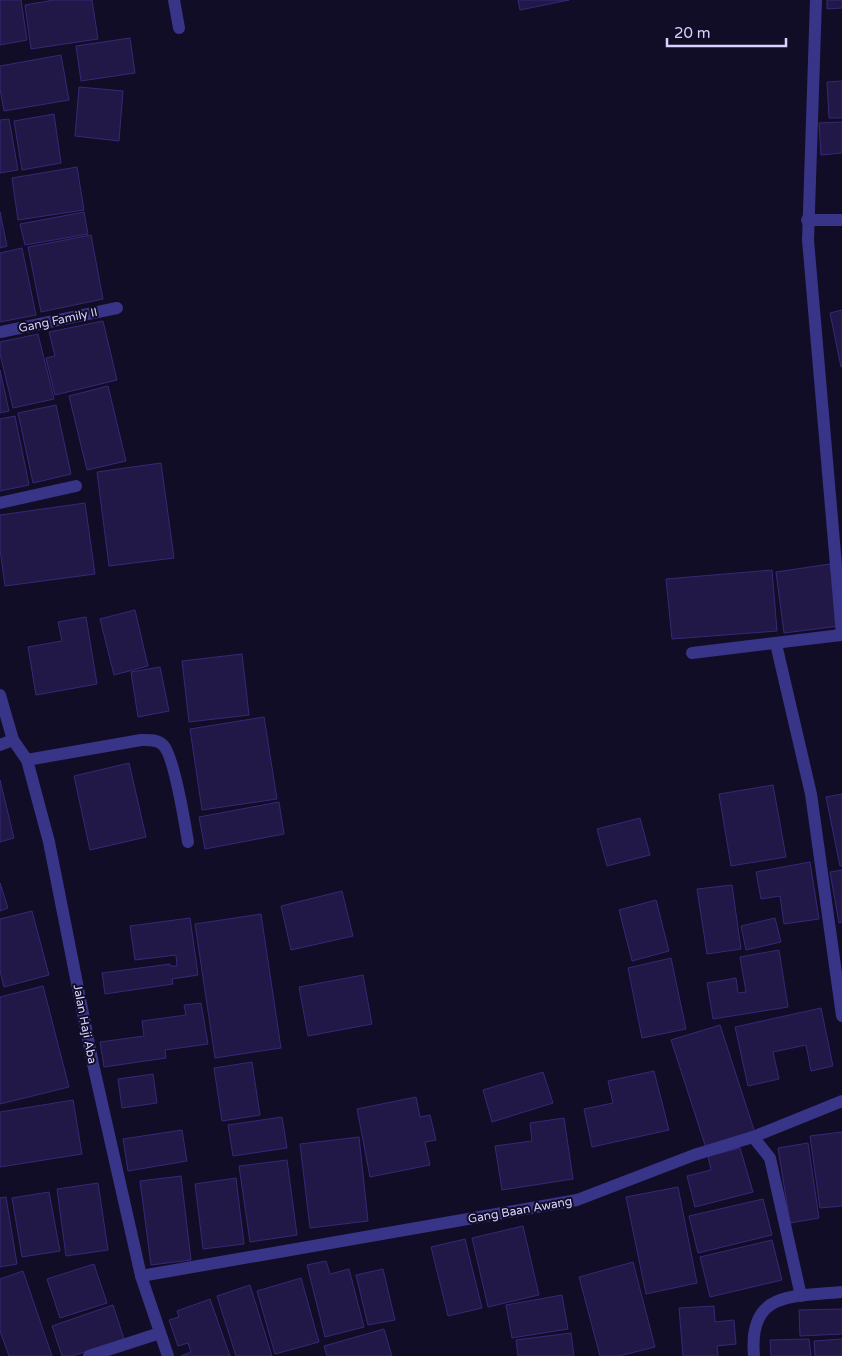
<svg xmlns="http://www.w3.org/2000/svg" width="842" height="1356" viewBox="0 0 842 1356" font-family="'Varela Round',sans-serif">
<rect width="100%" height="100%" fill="#110d26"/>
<g fill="#211848" stroke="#372876">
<path d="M0,0H21L27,40L0,45Z"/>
<path d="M54,0H92L98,39L31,49L25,5Z"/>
<path d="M518,0H569L520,10Z"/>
<path d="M827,0H842V8L827,9Z"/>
<path d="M130,38L135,73L81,81L76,46Z"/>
<path d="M61,55L69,100L4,111L0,89V66Z"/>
<path d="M842,81V118H829L827,82Z"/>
<path d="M79,87L123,91L119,141L75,136Z"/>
<path d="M54,114L61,163L22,170L14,121Z"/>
<path d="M9,119L18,170L0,173V120Z"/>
<path d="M842,122V153L821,155L819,123Z"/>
<path d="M77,167L84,210L18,220L12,178Z"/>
<path d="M0,212L7,246L0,248Z"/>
<path d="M84,212L88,234L25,245L20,224Z"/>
<path d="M91,235L103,299L41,312L28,247Z"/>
<path d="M22,248L36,315L0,322V253Z"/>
<path d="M842,310V367H841L830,313Z"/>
<path d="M103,321L117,380L55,395L46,358L55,356L49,332Z"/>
<path d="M38,334L54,399L13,408L0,354V342Z"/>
<path d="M0,370L9,411L0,413Z"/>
<path d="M108,386L126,461L87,470L69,396Z"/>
<path d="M56,405L71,474L33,483L18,413Z"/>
<path d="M15,416L29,485L0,491V419Z"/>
<path d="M161,463L174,558L109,566L97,472Z"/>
<path d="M85,503L95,574L5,586L0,549V515Z"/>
<path d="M830,564L839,626L784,633L776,572Z"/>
<path d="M772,570L777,631L672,639L666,579Z"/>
<path d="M135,610L148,666L114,675L100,619Z"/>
<path d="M86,617L97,684L36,695L28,647L62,641L58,622Z"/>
<path d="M242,654L249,715L189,722L182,661Z"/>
<path d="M160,667L169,711L138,717L131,672Z"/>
<path d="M264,717L277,799L202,810L190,729Z"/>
<path d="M129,763L146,837L90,850L74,776Z"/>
<path d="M0,780L14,838L0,842Z"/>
<path d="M773,785L786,857L731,866L719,794Z"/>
<path d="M842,794V866H840L826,797Z"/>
<path d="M279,802L284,834L205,849L199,817Z"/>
<path d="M640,818L650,855L607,866L597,829Z"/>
<path d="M810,862L819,919L784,924L780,896L761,899L756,872Z"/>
<path d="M842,870V922L839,923L830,872Z"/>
<path d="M0,883L8,908L0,911Z"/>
<path d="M732,885L741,949L707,954L697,889Z"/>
<path d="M342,891L353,936L291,950L281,906Z"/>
<path d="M656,900L669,951L632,961L619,910Z"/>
<path d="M32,911L49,975L4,987L0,971V919Z"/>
<path d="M261,914L281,1048L215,1058L195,924Z"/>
<path d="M190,918L198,975L172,979L173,984L105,994L102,973L170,964V966H177L176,955L135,960L130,926Z"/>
<path d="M775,918L781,942L746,950L741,926Z"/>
<path d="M779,950L788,1007L713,1019L707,983L736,978L738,993L746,992L740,957Z"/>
<path d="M671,958L686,1029L642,1038L628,968Z"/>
<path d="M363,975L372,1024L308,1036L299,987Z"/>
<path d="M43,986L69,1087L0,1104V997Z"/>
<path d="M201,1003L208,1044L165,1050L166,1058L104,1067L100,1042L144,1036L142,1021L186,1015L184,1005Z"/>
<path d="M821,1008L833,1066L811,1071L806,1045L773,1052L779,1079L748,1086L735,1027Z"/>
<path d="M720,1025L755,1133L706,1148L671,1040Z"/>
<path d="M252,1062L260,1115L222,1121L214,1068Z"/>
<path d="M654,1071L669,1130L592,1147L584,1109L613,1103L608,1081Z"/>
<path d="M543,1072L553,1103L492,1122L483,1090Z"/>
<path d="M153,1074L157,1103L122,1108L118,1079Z"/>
<path d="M416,1097L420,1117L430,1115L436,1140L425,1142L430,1165L370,1177L357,1109Z"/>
<path d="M73,1100L82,1154L0,1167V1112Z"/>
<path d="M282,1117L287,1148L233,1156L228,1125Z"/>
<path d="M564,1118L573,1179L502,1190L495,1146L532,1141L530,1123Z"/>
<path d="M182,1130L187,1161L128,1171L123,1139Z"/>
<path d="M842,1132V1206L820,1208L810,1136Z"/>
<path d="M359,1137L368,1221L310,1228L300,1144Z"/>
<path d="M808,1143L819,1218L790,1223L778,1148Z"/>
<path d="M740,1148L753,1192L695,1207L687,1176L711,1170L708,1156Z"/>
<path d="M287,1160L297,1235L250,1242L239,1166Z"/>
<path d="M181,1176L191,1260L151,1265L140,1181Z"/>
<path d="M236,1178L244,1244L203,1249L195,1184Z"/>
<path d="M98,1183L108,1250L66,1256L57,1189Z"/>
<path d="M678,1187L697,1283L646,1294L626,1197Z"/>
<path d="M49,1192L60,1251L22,1257L12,1198Z"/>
<path d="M6,1197L17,1264L0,1267V1198Z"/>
<path d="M763,1199L772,1235L698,1253L689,1216Z"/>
<path d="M523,1226L539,1295L488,1307L472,1238Z"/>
<path d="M465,1239L482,1308L448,1316L431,1247Z"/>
<path d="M772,1240L782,1280L710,1297L700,1257Z"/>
<path d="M326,1261L330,1274L349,1269L364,1327L325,1337L307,1265Z"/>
<path d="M633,1262L655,1347L619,1356H600L579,1277Z"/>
<path d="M94,1264L107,1303L60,1318L47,1279Z"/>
<path d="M383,1269L395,1320L368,1325L356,1275Z"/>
<path d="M23,1271L52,1356H9L0,1331V1279Z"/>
<path d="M301,1278L319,1342L275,1354L257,1291Z"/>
<path d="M250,1285L272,1356H236L217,1296Z"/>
<path d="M562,1295L568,1329L512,1338L506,1305Z"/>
<path d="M210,1299L230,1356H181L191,1352L188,1343L178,1346L169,1320L179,1317L177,1311Z"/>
<path d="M113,1305L124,1339L72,1356H62L52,1326Z"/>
<path d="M714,1306L715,1322L734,1320L736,1344L717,1346L718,1356H683L679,1308Z"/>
<path d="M842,1309V1334L800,1336L799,1310Z"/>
<path d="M384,1329L392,1356H327L324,1346Z"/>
<path d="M571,1333L574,1356H518L516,1340Z"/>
<path d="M809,1339L811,1356H771L770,1340Z"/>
<path d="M842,1339V1356H815L814,1341Z"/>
</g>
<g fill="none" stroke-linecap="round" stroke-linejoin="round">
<g stroke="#383488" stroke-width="12">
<path d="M174,0L179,28"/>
<path d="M816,0L808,240L842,635"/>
<path d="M807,220H842"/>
<path d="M0,332L117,308"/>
<path d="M0,503L76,486"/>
<path d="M776,644L811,794L842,1016"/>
<path d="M692,653L841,635"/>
<path d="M0,695L13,740L27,760L49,842L93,1064L141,1276L168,1356"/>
<path d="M0,745L13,740"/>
<path d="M27,760L141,740C148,740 157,739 163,745C174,755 185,824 188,842"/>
<path d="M753,1137L842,1101"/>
<path d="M141,1276L577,1200L694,1155L753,1137L770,1158L801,1296"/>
<path d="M89,1356L160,1333"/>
<path d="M754,1356C748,1290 793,1297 842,1292"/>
</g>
</g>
<g text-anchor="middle" stroke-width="4" stroke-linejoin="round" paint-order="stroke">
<g font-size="12" fill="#d7d2ff" stroke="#110d26">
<text transform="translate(58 320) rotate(-12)" y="4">Gang Family II</text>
<text transform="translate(85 1024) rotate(79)" y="4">Jalan Haji Aba</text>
<text transform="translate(520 1210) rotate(-10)" y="4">Gang Baan Awang</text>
</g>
</g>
<path d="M667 38v8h119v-8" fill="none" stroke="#d7d2ff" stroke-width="2.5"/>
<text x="674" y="38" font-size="15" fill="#d7d2ff" stroke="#110d26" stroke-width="4" paint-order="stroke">20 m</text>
</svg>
